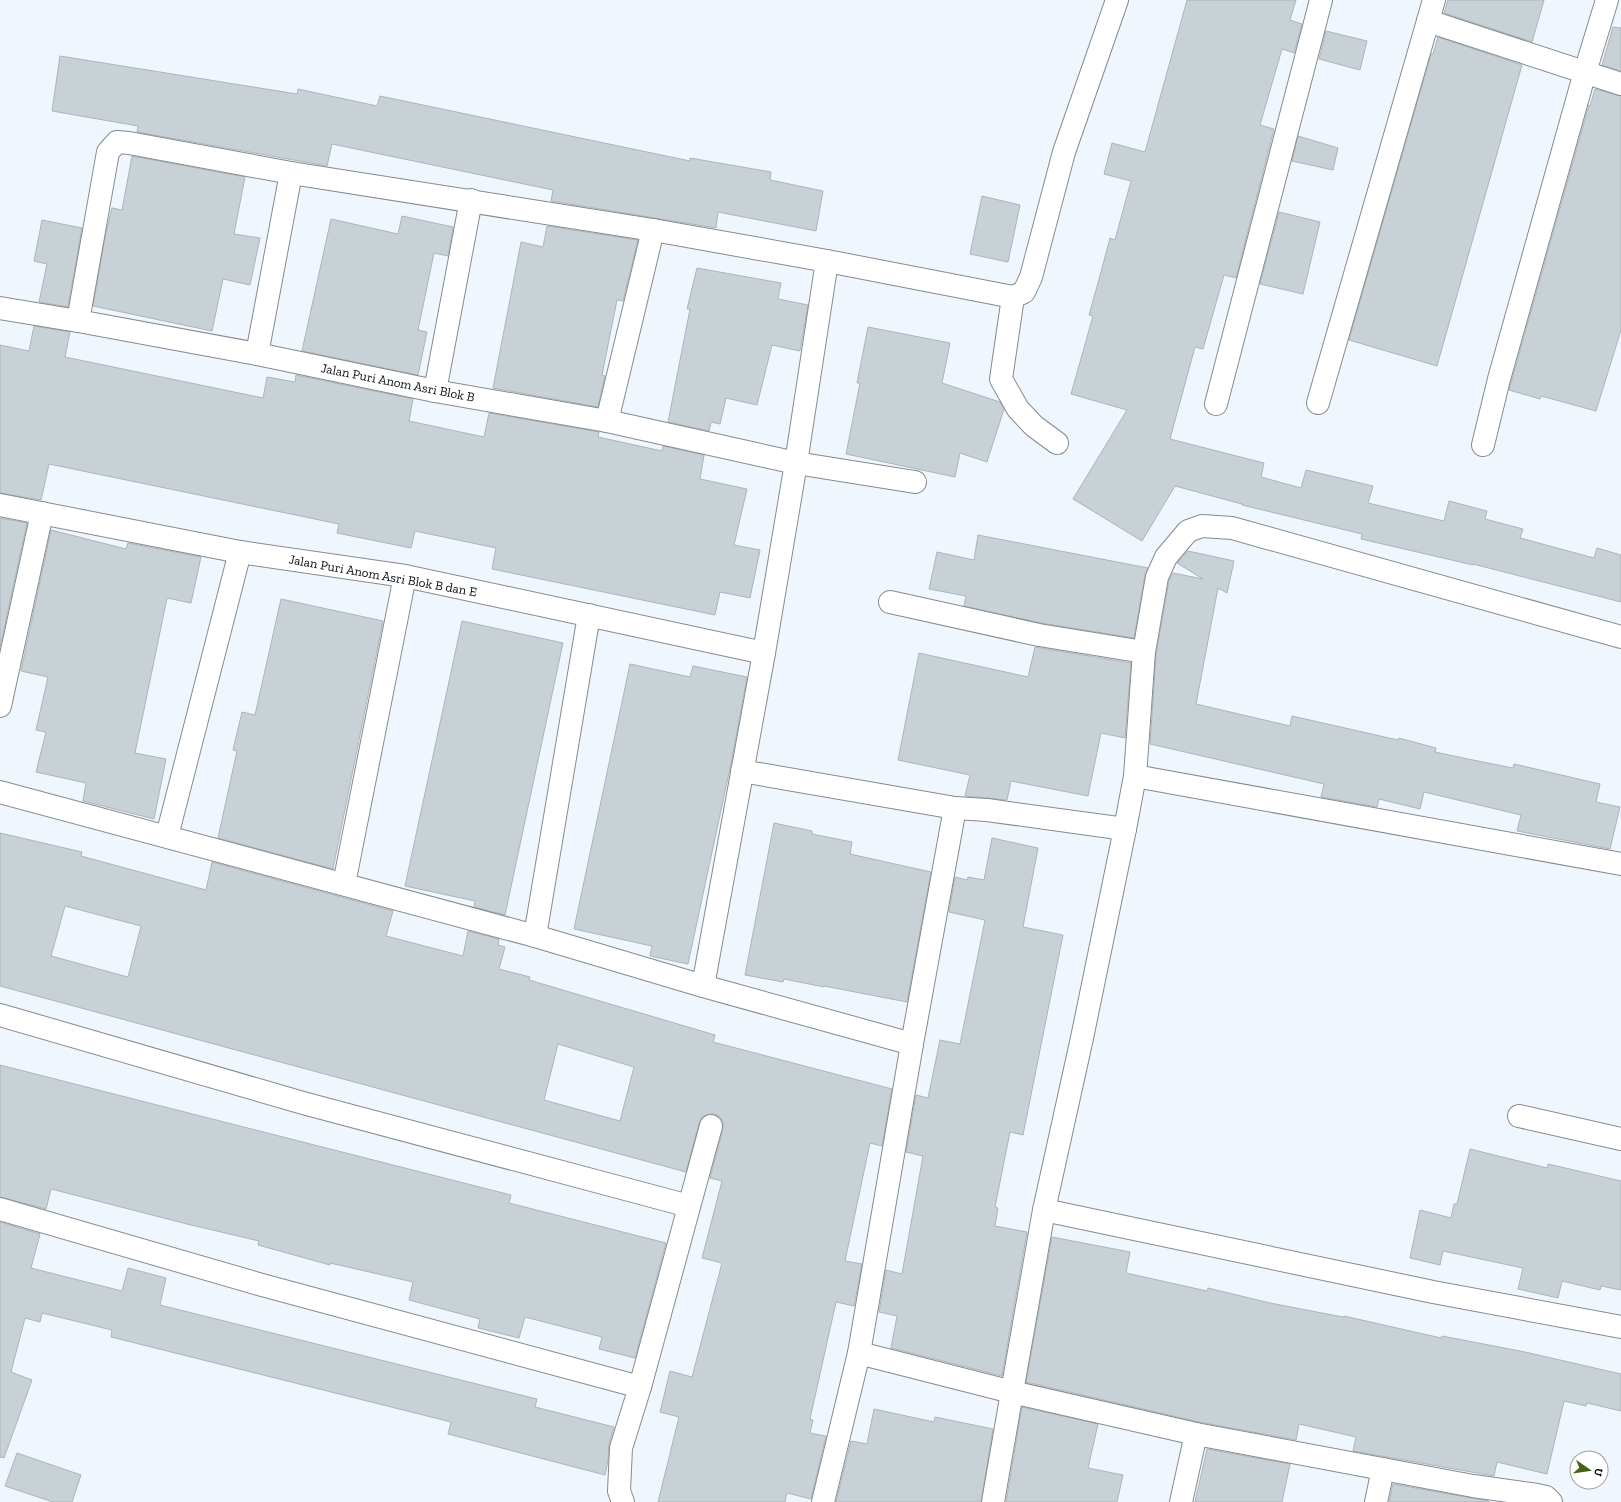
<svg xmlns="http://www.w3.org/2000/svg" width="1621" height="1502" viewBox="0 0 1621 1502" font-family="'Zilla Slab',serif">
<rect width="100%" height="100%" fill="#eff6fd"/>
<g fill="#c8d2d6" stroke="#acb5b9" fill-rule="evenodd">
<path d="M1187,0H1296L1290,20L1302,24L1294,53L1282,49L1260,125L1274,129L1236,278L1224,275L1203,349L1195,347L1170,439L1264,463L1261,477L1301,488L1306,470L1373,486L1368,503L1444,521L1449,501L1487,511L1485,519L1523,529L1520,538L1594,558L1597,548L1621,555V602L1473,564V565L1361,539L1362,534L1242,505V504L1175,486L1142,541L1073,499L1127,410L1071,394L1093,316L1089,315L1101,272L1110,238L1115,240L1131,181L1104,174L1112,143L1145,152Z"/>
<path d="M1448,0H1544L1532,42L1444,13Z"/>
<path d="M1613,27L1621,28V71L1602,65Z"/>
<path d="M1326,31L1367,41L1360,70L1319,59Z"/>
<path d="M1438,37L1522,65L1437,366L1349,340L1431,54H1433Z"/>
<path d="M60,56L297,94L298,89L377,106L380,96L690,161V158L771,172L770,180L823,191L816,231L718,212L716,228L551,201L553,190L332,144L327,166L137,132L138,126L52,111Z"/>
<path d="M1595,89L1621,96V330L1596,411L1541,396L1540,399L1509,390L1589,105L1590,106Z"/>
<path d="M1298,136L1338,148L1333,170L1292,161Z"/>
<path d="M132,156L245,177L234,234L260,238L250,285L223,279L212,331L93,306L106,232L112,208L122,210Z"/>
<path d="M982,196L1020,205L1008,262L970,254Z"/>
<path d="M1279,212L1320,222L1303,294L1260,284Z"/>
<path d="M402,216L453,227L448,256L434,253L418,330L427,332L418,375L302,351L331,219L398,234Z"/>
<path d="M42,220L82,228L68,307L39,302L47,264L34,261Z"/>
<path d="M547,226L638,240L623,301L617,300L602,375L605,376L598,407L493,388L521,242L543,247Z"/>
<path d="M697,268L781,283L778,299L808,305L800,351L772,345L757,405L726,398L720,424L711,422L709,431L668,422L690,309H687Z"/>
<path d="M34,326L70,332L65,357L263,398L267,377L295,382L296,375L413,399L409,421L484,437L489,413L599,432L598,437L662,451L663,446L704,455L700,479L747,489L734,545L760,550L750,598L720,592L715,615L492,569L496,548L415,531L411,548L337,533L339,524L49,464L41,500L0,493V345L29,351Z"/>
<path d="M868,327L950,343L942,383L1000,402L1004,409L987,462L960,453L955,477L846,454L860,383H857Z"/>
<path d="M0,518L27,523L0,647Z"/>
<path d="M51,530L126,549L128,543L201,557L191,603L167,598L135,753L166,759L154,819L83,801L86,783L36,772L46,732L36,730L48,677L21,671Z"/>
<path d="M978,535L1148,568L1145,575L1134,638L1041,623L964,606L966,596L929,589L937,552L974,560Z"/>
<path d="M1188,551L1234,561L1227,593L1218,588L1196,704L1290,726L1292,716L1398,740L1399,738L1436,748L1435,752L1468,759L1513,768L1514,764L1600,784L1596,802L1620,807L1610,849L1517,831L1521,815L1424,792L1420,809L1379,799L1377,807L1321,797L1324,784L1150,744L1156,654L1169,581L1173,573L1203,579L1177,563Z"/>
<path d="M281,599L383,621L333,869L218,838L237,751L233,750L242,712L255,715Z"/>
<path d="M462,621L563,643L505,915L474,907L475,901L405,886Z"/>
<path d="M1035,647L1131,663L1125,738L1101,733L1088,796L1011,781L1007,800L965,796L970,775L898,760L919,653L1028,677Z"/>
<path d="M630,664L690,677L693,666L747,677L732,759L688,964L650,956L652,946L574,929Z"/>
<path d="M774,823L812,831V834L852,842L850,854L931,872L907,1002L824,986V987L784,979L783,982L745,975Z"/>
<path d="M0,833L82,852L81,856L206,890L212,862L393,911L386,936L463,956L468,931L499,939L498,945L505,947L499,969L530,977L529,980L715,1035L713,1042L892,1089L882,1146L870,1143L845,1261L862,1264L854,1306L836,1302L810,1419L813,1420L810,1433L826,1436L811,1499L787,1493L785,1502H658L679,1417L660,1412L670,1371L692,1377L722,1263L702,1258L722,1181L710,1178L723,1129V1122L720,1117L715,1114H708L702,1117L699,1123L686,1172L0,986ZM65,906L141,926L128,977L51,956ZM558,1044L634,1067L620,1121L544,1100Z"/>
<path d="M992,838L1038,848L1023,927L1063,935L1023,1135L1010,1132L995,1207L998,1208L995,1226L1027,1232L1002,1376L891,1348L897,1316L879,1312L886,1270L902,1274L923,1156L906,1152L916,1095L928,1098L940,1040L960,1044L985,920L949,912L955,877L967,880L968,877L984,880Z"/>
<path d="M0,1065L511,1195L509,1203L666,1243L635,1358L599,1349L602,1337L525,1317L519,1338L478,1328L480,1319L409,1300L413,1282L330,1263V1265L258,1245L259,1241L187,1224L51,1189L46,1209L0,1197Z"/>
<path d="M1470,1149L1547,1168L1548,1164L1621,1181V1290L1601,1286L1600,1290L1562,1281L1558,1298L1518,1289L1523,1268L1443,1251L1440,1265L1410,1258L1420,1210L1451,1218L1454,1204H1457Z"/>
<path d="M0,1222L40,1234L31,1268L122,1291L128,1268L166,1278L160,1305L537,1399L535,1407L614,1427L609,1444L608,1461L605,1475L448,1434L451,1422L111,1337L112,1330L42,1313L40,1322L25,1318L11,1372L32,1380L4,1458L0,1457Z"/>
<path d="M1052,1237L1130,1252L1126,1273L1207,1291L1208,1288L1270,1303L1343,1317L1344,1316L1441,1338L1442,1336L1525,1352L1621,1374V1411L1587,1403L1586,1406L1564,1401L1547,1474L1497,1462L1494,1476L1353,1451L1356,1437L1299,1424L1296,1440L1199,1422L1026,1382Z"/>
<path d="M1022,1407L1098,1424L1088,1468L1123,1475L1117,1502H1006Z"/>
<path d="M874,1409L934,1422L935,1417L993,1429L981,1502H836L851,1441L867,1444Z"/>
<path d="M1207,1449L1290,1464L1282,1502H1195Z"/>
<path d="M17,1453L81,1475L72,1502H53L5,1486Z"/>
<path d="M1393,1484L1471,1498L1489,1501V1502H1389Z"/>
</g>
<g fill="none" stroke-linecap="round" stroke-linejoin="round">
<defs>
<g id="minor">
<path d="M1428,21L1621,84"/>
<path d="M1013,297L1001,379L1018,409L1034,426L1057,443"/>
<path d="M0,308L78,321L257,354L435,391L607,421L796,463L915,482"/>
<path d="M78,321L105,169L108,152L117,142L129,143L291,173L653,230L827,261L1013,297L1024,292L1031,277L1064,152L1117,0"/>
<path d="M257,354L291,173"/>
<path d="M435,391L471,200"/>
<path d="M1318,403L1434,0"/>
<path d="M1216,404L1321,0"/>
<path d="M607,421L653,230"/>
<path d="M1483,445L1499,379L1585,72L1607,0"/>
<path d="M0,505L240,552L405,576L764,653"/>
<path d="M890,602L1039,635L1144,652"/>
<path d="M0,706L42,513"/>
<path d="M742,771L955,808L987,810L1125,829L1082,1038L1044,1210L1012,1392L859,1353"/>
<path d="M1135,776L1621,864"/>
<path d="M0,792L535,936L703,986L912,1044"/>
<path d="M1125,829L1135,776L1144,652L1157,577L1166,557L1188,531L1202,526L1232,528L1621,637"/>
<path d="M167,836L240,552"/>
<path d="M344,884L405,576"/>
<path d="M535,936L589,615"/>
<path d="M703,986L764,653L796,463L827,261"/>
<path d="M0,1015L303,1103L689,1206"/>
<path d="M1519,1116L1621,1139"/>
<path d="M0,1209L262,1285L640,1387"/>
<path d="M1044,1210L1433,1292L1621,1327"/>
<path d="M623,1502L619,1491L621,1448L640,1387L711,1126"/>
<path d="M823,1502L859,1353L912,1044L955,808"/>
<path d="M993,1502L1012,1392L1196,1434L1473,1486L1537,1495L1546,1497L1551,1502"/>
<path d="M1181,1502L1196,1434"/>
<path d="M1376,1502L1383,1469"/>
</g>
</defs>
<use href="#minor" stroke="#858b91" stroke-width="24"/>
<use href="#minor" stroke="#fff" stroke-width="22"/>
</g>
<g text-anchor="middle" stroke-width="4" stroke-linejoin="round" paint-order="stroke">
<g font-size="13" fill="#0b0e10" stroke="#fff">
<text transform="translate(398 382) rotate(11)" y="5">Jalan Puri Anom Asri Blok B</text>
<text transform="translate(383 575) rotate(10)" y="5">Jalan Puri Anom Asri Blok B dan E</text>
</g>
</g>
<g transform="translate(1589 1470) rotate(103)"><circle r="19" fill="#ffffff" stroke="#9d9f9f"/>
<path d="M0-3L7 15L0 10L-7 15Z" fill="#466314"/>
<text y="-6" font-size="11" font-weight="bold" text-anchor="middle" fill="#0b0e10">U</text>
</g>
</svg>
